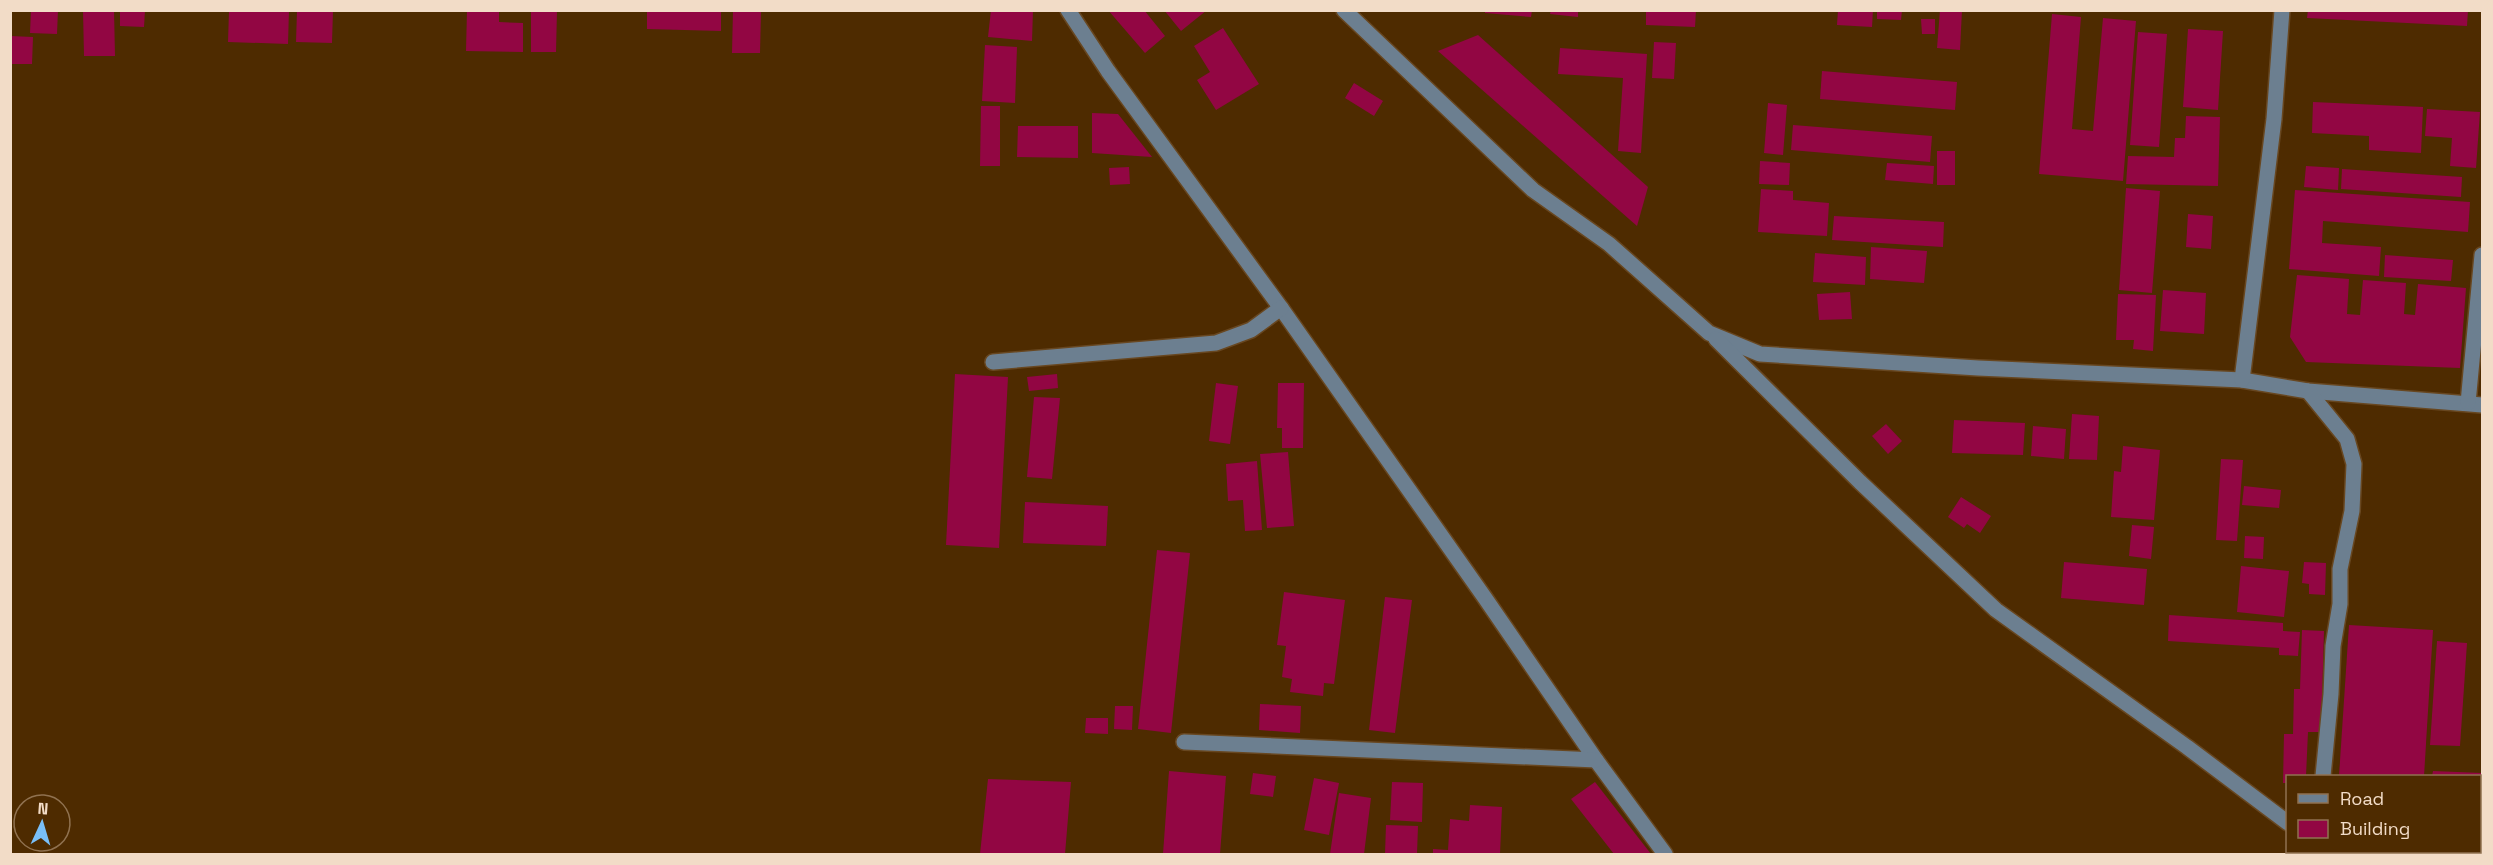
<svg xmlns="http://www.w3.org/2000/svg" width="2493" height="865" viewBox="0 0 2493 865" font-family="'Space Grotesk',sans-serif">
<rect width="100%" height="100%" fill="#4e2b00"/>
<g fill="#920643">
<path d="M31,10H58L57,34L30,33Z"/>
<path d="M83,10H114L115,56H84Z"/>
<path d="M120,10H145L144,27L120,26Z"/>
<path d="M229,10H289L288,44L228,42Z"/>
<path d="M297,10H333L332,43L296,42Z"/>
<path d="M467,10H499V22L523,23V52L466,51Z"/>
<path d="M531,10H557L556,52H531Z"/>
<path d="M647,10H721V31L647,29Z"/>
<path d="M733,10H761L760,53H732Z"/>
<path d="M991,10H1033L1032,41L988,37Z"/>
<path d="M1108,10H1144L1165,36L1145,53Z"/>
<path d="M1164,10H1207L1181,31Z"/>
<path d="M1485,10H1532L1531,17L1485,13Z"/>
<path d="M1551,10H1578V17L1550,14Z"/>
<path d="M1646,10H1696L1695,27L1646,25Z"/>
<path d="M1838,10H1873L1872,27L1837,25Z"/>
<path d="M1877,10H1902L1901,20L1877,19Z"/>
<path d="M1940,10H1962L1960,50L1937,48Z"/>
<path d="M2308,10H2468L2467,26L2307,18Z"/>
<path d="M2052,14L2081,17L2072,129L2093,131L2103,18L2136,21L2123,181L2039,174Z"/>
<path d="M1921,19H1935V34H1922Z"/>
<path d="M1223,28L1259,84L1216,110L1197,80L1210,72L1194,46Z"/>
<path d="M2188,29L2223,31L2218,110L2183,107Z"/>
<path d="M2138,32L2167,34L2159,147L2130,145Z"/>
<path d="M1478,35L1648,187L1637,226L1438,51Z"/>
<path d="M10,36L33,37L32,64H10Z"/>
<path d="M1654,42L1676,43L1674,79L1652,78Z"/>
<path d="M985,45L1017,47L1015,103L982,101Z"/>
<path d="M1560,48L1647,54L1641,153L1618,151L1623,78L1558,74Z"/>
<path d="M1822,71L1957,82L1955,110L1820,99Z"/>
<path d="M1354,83L1383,101L1374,116L1345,98Z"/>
<path d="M2313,102L2423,107L2421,153L2369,150V136L2312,133Z"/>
<path d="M1768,103L1787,105L1783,155L1764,153Z"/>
<path d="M981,106H1000V166H980Z"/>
<path d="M2427,109L2480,112L2476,168L2450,166L2452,138L2425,136Z"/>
<path d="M1092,113L1118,114L1152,157L1092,153Z"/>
<path d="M2186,116L2220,117L2218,186L2126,184L2128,156L2174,157L2175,138H2185Z"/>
<path d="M1793,125L1932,136L1930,162L1791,150Z"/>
<path d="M1018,126H1078V158L1017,157Z"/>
<rect x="1937" y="151" width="18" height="34"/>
<path d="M1760,161L1790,163L1789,185L1759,184Z"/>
<path d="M1887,163L1934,166L1933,184L1885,180Z"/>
<path d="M2306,166L2339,168L2338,190L2304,187Z"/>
<path d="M1129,167L1130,184L1110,185L1109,168Z"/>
<path d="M2342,169L2462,177L2461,197L2341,189Z"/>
<path d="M2126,188L2160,191L2152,293L2119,290Z"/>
<path d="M1761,189L1793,191V200L1829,203L1827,236L1758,232Z"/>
<path d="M2295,190L2470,202L2468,232L2323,221L2322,243L2381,247L2379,276L2289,269Z"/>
<path d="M2188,214L2213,216L2211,249L2186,247Z"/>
<path d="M1834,216L1944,222L1943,247L1832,240Z"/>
<path d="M1871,247L1927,251L1924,283L1870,279Z"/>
<path d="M1815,253L1866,257L1865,285L1813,282Z"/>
<path d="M2385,255L2453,260L2451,281L2384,277Z"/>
<path d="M2297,275L2349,279L2347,314L2360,315L2363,280L2406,283L2404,314L2415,315L2418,284L2466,288L2460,368L2306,362L2290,337Z"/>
<path d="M2163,290L2206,293L2204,334L2160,331Z"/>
<path d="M1850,292L1852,319L1819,320L1817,294Z"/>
<path d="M2118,294L2156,295L2153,351L2133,349L2134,340H2116Z"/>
<path d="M955,374L1008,377L999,548L946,545Z"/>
<path d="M1057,374L1058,388L1029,391L1027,377Z"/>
<path d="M1216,383L1238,386L1230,444L1209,441Z"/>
<path d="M1278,383H1304L1303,448H1282V428H1277Z"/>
<path d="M1034,397L1060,398L1052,479L1027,477Z"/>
<path d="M2072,414L2099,416L2097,460L2069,459Z"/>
<path d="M1954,420L2025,423L2023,455L1952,453Z"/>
<path d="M1886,424L1902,441L1888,454L1872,436Z"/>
<path d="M2033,426L2066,429L2064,459L2031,456Z"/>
<path d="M2123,446L2160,450L2154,520L2111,517L2114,471L2121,472Z"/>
<path d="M1288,452L1294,526L1267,528L1260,454Z"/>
<path d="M2221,459L2243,460L2237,541L2216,540Z"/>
<path d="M1257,461L1262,530L1245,531L1243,500L1228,501L1226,464Z"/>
<path d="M2244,486L2281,490L2279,508L2242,505Z"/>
<path d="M1961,497L1991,516L1980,533L1967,524L1964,528L1948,517Z"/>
<path d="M1025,502L1108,506L1106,546L1023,543Z"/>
<path d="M2132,525L2154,527L2151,559L2129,556Z"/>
<path d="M2245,536L2264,537L2263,559L2244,558Z"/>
<path d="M1157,550L1190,553L1171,733L1138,729Z"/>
<path d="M2064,562L2147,569L2144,605L2061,598Z"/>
<path d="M2304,562L2326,563L2325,595L2309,594V584L2302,583Z"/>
<path d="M2241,566L2289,571L2284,617L2237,612Z"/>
<path d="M1284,592L1345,600L1334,684L1324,683L1323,696L1290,692L1292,679L1282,677L1286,646L1277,645Z"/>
<path d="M1385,597L1412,600L1395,733L1369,730Z"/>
<path d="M2169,615L2283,623V631L2300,632L2298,656L2279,655V648L2168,641Z"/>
<path d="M2349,625L2433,630L2424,776H2339Z"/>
<path d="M2302,630L2324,631L2321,732H2308L2306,776H2288V783H2283L2284,734H2293L2294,689H2300Z"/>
<path d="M2437,641L2467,643L2460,746L2430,745Z"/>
<path d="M1260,704L1301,706L1300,733L1259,730Z"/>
<path d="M1115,706H1133L1132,730L1114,729Z"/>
<path d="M1086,718H1108V734L1085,733Z"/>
<path d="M1169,771L1226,776L1220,854H1163Z"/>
<path d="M2433,771L2482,773V817H2480V776H2432Z"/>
<path d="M1253,773L1276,776L1273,797L1250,794Z"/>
<path d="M1314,778L1339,783L1329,835L1304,830Z"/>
<path d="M988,779L1071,782L1065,854H980Z"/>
<path d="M1392,782L1423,783L1422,822L1390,820Z"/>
<path d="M1595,782L1651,854H1614L1571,799Z"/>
<path d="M1339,793L1371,798L1364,854H1330Z"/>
<path d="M1470,805L1502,807L1500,854H1433V849L1448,850L1450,819L1469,821Z"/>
<path d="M1386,825L1418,826L1417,854H1385Z"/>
</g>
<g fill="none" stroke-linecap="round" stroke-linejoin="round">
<defs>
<g id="minor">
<path d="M1068,10L1108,71L1281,308L1485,598L1596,760L1665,854"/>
<path d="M1344,10L1533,190L1609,244L1709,333L1760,354L1978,368L2242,380L2308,391L2482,405"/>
<path d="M1716,339L1860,482L1996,610L2187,747L2288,823"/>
<path d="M993,362L1216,343L1251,330L1281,308"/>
<path d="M2242,380L2274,119L2282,10"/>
<path d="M2308,391L2347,439L2354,464L2352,511L2340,569V604L2333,646L2331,694L2323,776"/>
<path d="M2468,403L2482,255"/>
<path d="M1184,742L1596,760"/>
<path d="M2480,839H2482"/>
</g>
</defs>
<use href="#minor" stroke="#684720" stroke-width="18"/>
<use href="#minor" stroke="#6c7f90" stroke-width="15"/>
</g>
<rect width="2493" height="865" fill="none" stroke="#f2dcc7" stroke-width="24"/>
<rect x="2286" y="775" width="195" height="78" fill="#4e2b00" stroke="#907250" stroke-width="1.5"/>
<rect x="2298" y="794" width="30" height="9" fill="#6c7f90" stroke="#907250" stroke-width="1.5"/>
<text x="2340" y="805" font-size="18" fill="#f2dcc7">Road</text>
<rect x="2298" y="820" width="30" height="18" fill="#920643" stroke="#907250" stroke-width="1.5"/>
<text x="2340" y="835" font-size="18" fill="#f2dcc7">Building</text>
<g transform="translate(42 823) rotate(4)"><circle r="28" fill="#4e2b00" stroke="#907250" stroke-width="1.5"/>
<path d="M0-4.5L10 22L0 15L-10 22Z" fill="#79bff8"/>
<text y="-9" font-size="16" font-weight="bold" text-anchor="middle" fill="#f2dcc7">N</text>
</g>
</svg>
